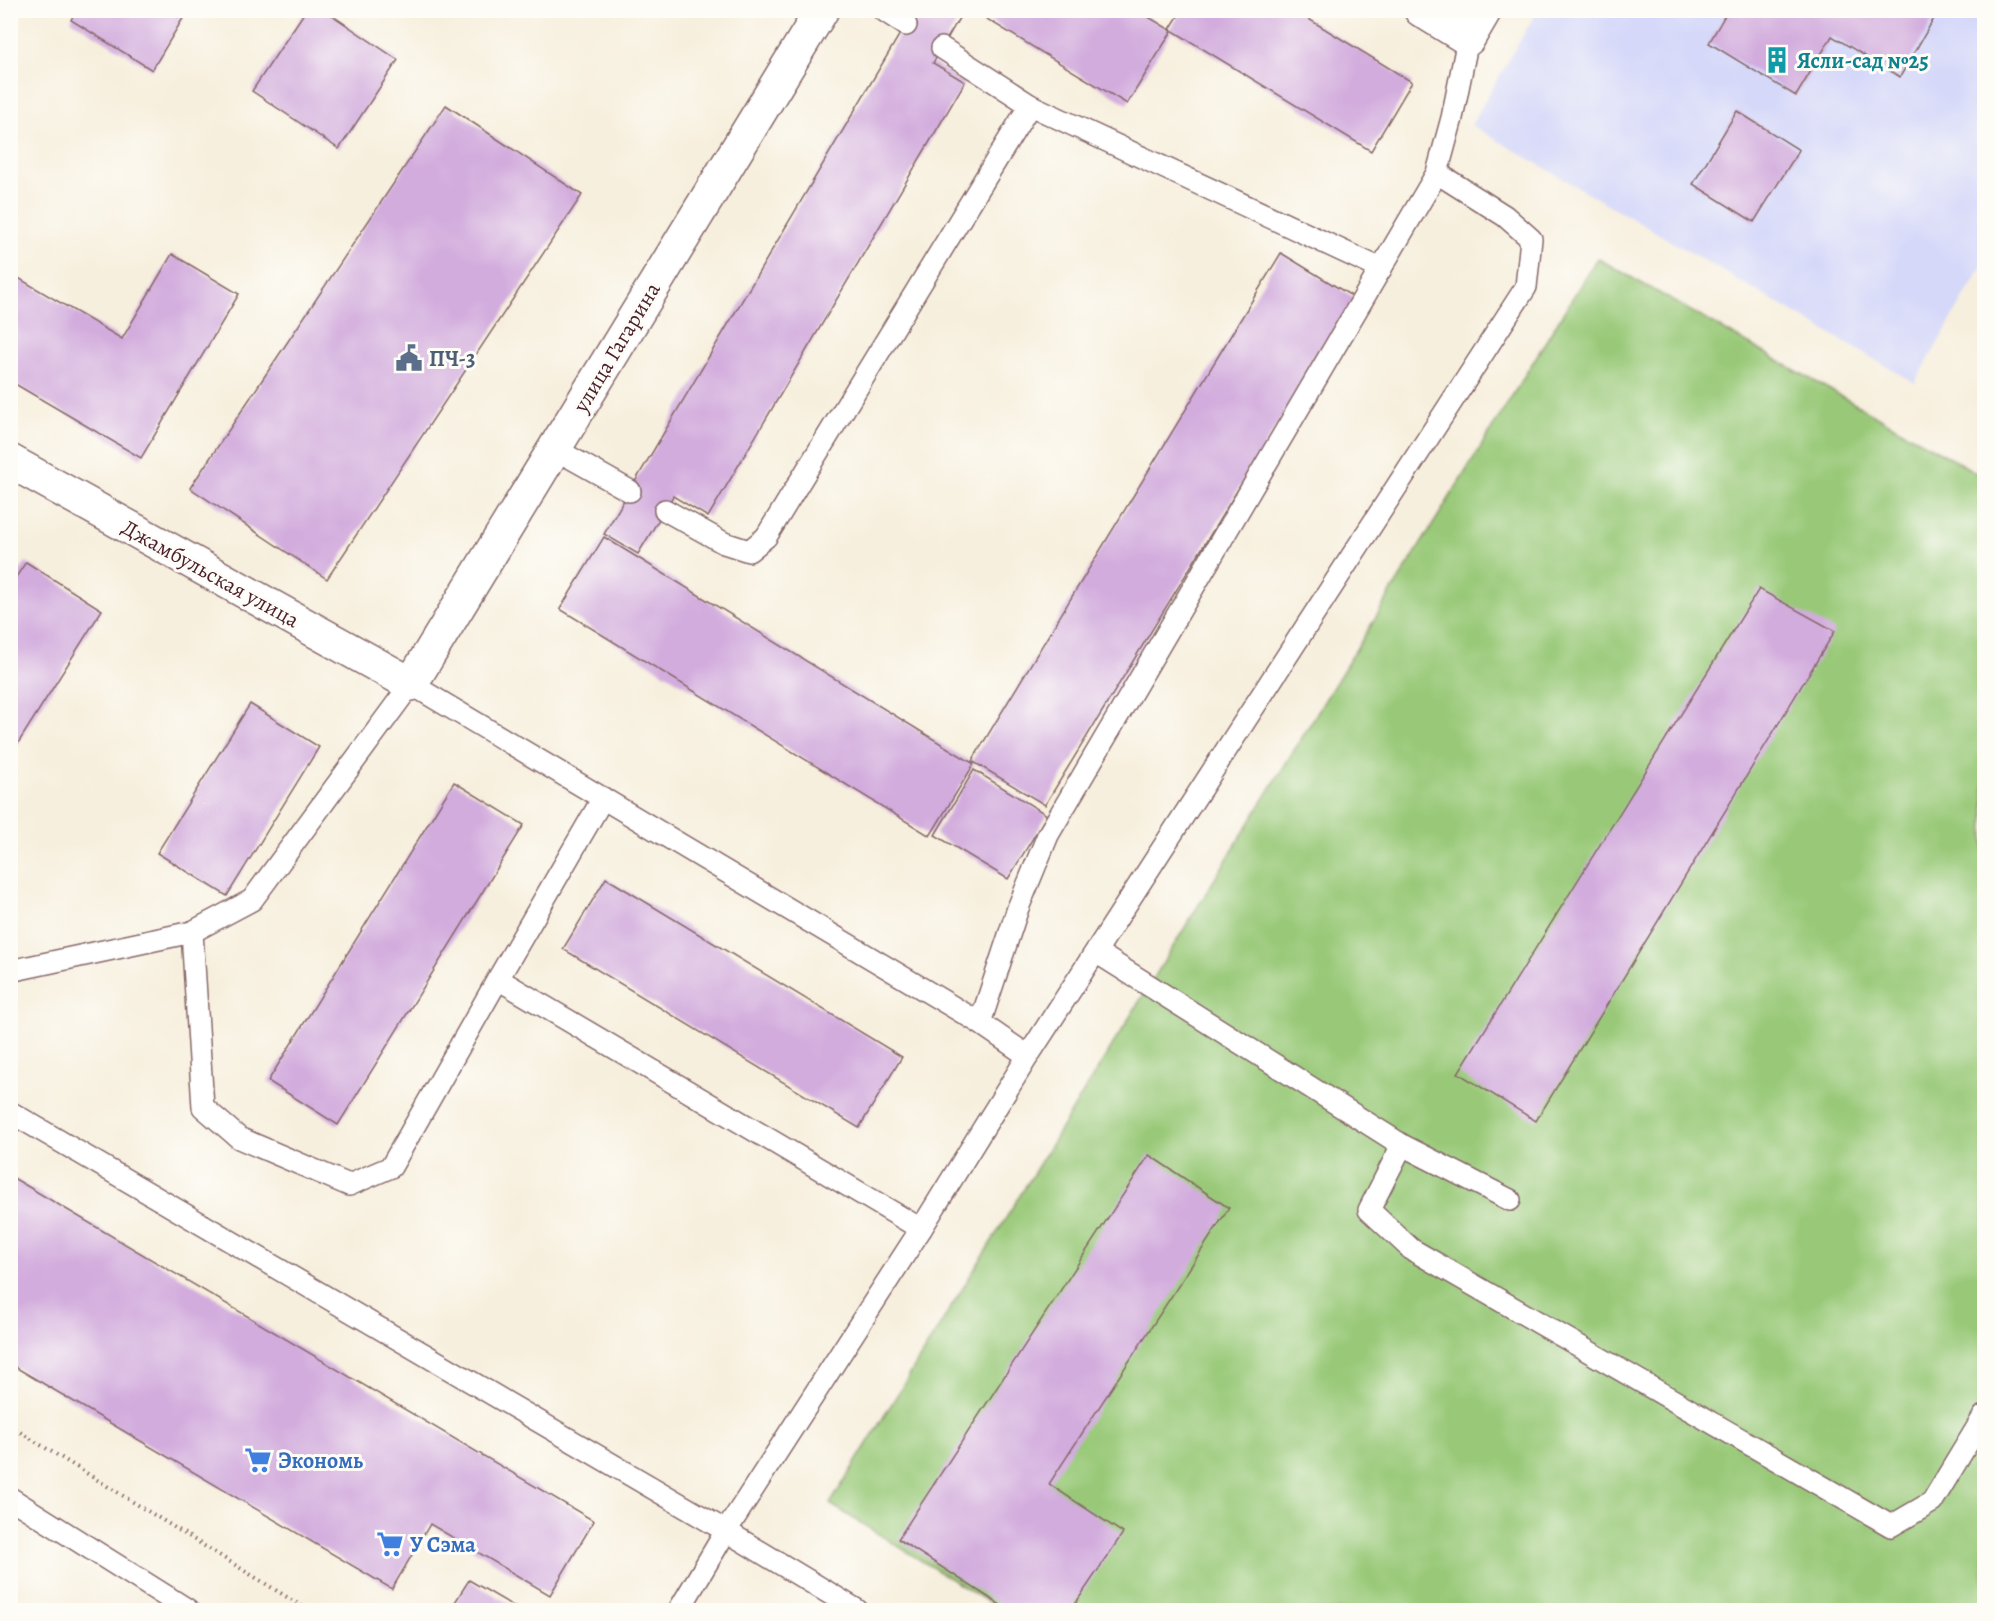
<svg xmlns="http://www.w3.org/2000/svg" width="1995" height="1621" viewBox="0 0 1995 1621" font-family="Alegreya,serif">
<rect width="100%" height="100%" fill="#fdfcf7"/>
<filter id="ink" filterUnits="userSpaceOnUse"><feTurbulence type="fractalNoise" baseFrequency=".0167" numOctaves="2"/><feDisplacementMap in="SourceGraphic" scale="12" xChannelSelector="R" yChannelSelector="G"/><feConvolveMatrix kernelMatrix="1 2 1 2 8 2 1 2 1" color-interpolation-filters="sRGB"/></filter>
<filter id="wash" filterUnits="userSpaceOnUse"><feTurbulence type="fractalNoise" baseFrequency=".008" numOctaves="4" result="noise"/><feDisplacementMap in="SourceGraphic" scale="24" xChannelSelector="R" yChannelSelector="G"/><feGaussianBlur stdDeviation="1.35" result="paint"/><feColorMatrix in="noise" values="0 0 0 0 0 0 0 0 0 0 0 0 0 0 0 0 0 1.4 0 .05"/><feComposite in="paint" operator="in"/></filter>
<g filter="url(#wash)">
<rect width="100%" height="100%" fill="#f7efdd"/>
<path fill="#d5d8f9" d="M1537,11H1984V263L1915,383L1471,125Z"/>
<path fill="#99c978" stroke="#727452" stroke-width="1.5" d="M1597,258L1984,477V1610H1001L830,1504Z"/>
<g id="blocks">
<g fill="#d2acdd">
<path d="M76,10H188L152,70L71,20Z"/>
<path d="M306,10H324L398,60L339,149L252,91Z"/>
<path d="M914,10H959L962,13L933,63L965,82L708,517L673,496L638,554L604,534Z"/>
<path d="M972,10H1137L1172,31L1127,104Z"/>
<path d="M1182,10H1294L1412,82L1371,151L1170,29Z"/>
<path d="M1728,10L1803,11L1939,10L1900,77L1832,36L1796,96L1709,43Z"/>
<path d="M446,105L582,195L327,579L190,488Z"/>
<path d="M1737,111L1799,150L1754,222L1693,184Z"/>
<path d="M1281,253L1355,298L1045,805L972,761Z"/>
<path d="M172,254L239,294L141,458L10,381V273L122,339Z"/>
<path d="M604,537L974,764L930,836L560,609Z"/>
<path d="M26,562L102,610L10,756V586Z"/>
<path d="M1759,589L1835,631L1536,1121L1458,1073Z"/>
<path d="M250,704L319,747L227,896L157,853Z"/>
<path d="M974,770L1047,815L1008,879L935,835Z"/>
<path d="M454,782L524,825L338,1125L268,1081Z"/>
<path d="M606,878L902,1057L859,1128L563,949Z"/>
<path d="M1149,1155L1229,1208L1049,1484L1123,1533L1071,1610H1008L898,1539Z"/>
<path d="M10,1176L594,1521L550,1595L430,1524L392,1589L10,1364Z"/>
<path d="M469,1580L520,1610H450Z"/>
</g>
</g>
</g>
<g filter="url(#ink)">
<use href="#blocks" fill-opacity="0" stroke="#876869" stroke-width="1.5"/>
<g fill="none" stroke-linecap="round" stroke-linejoin="round">
<defs>
<g id="lane">
<path d="M883,10L906,25"/>
<path d="M942,48L1030,105"/>
<path d="M555,449L630,491"/>
<path d="M665,510L724,543L749,551L766,537L1030,105L1381,269"/>
<path d="M603,798L498,979L921,1229"/>
<path d="M192,932L203,1107L239,1138L349,1185L391,1167L498,979"/>
<path d="M1096,952L1402,1145L1510,1200"/>
<path d="M10,971L192,932L252,900L411,684L980,1023L1028,1056"/>
<path d="M980,1023L1018,908L1048,835L1437,173L1452,118L1468,39"/>
<path d="M10,1112L726,1531L857,1610"/>
<path d="M1402,1145L1369,1210L1411,1249L1891,1526L1932,1502L1984,1416"/>
<path d="M10,1498L188,1610"/>
<path d="M679,1610L726,1531L921,1229L1028,1056L1526,287L1531,239L1505,216L1437,173"/>
</g>
<g id="street">
<path d="M1421,10L1468,39L1485,10"/>
<path d="M10,461L411,684L822,10"/>
</g>
</defs>
<use href="#lane" stroke="#876869" stroke-width="24"/>
<use href="#street" stroke="#876869" stroke-width="36"/>
<path stroke="#876869" stroke-width="4" stroke-dasharray="1.5 4.5" stroke-linecap="butt" d="M10,1426L308,1610"/>
<use href="#lane" stroke="#fff" stroke-width="21"/>
<use href="#street" stroke="#fff" stroke-width="33"/>
</g>
</g>
<defs>
<symbol id="building-bare" viewBox="-9 -9 18 18"><path d="M-4-6H4V6H1V3H-1V6H-4ZM-2.5-4.3h1.7v1.8h-1.7ZM.8-4.3h1.7v1.8H.8ZM-2.5-1h1.7V.8h-1.7ZM.8-1h1.7V.8H.8Z" fill="#0f9aa8" stroke="#fdfcf7" stroke-width="2.5" paint-order="stroke"/></symbol>
<symbol id="civic-bare" viewBox="-9 -9 18 18"><path d="M-.6-6.5H3V-4.5H.6V-3L4-1V1h2V6H-6V1h2V-1L-.6-3ZM-1.2 2.5V6h2.4V2.5Z" fill="#5c6f8a" stroke="#fdfcf7" stroke-width="2.5" paint-order="stroke"/></symbol>
<symbol id="supermarket-bare" viewBox="-9 -9 18 18"><path d="M-6-5.5h2.5l.6 2H6L4.5 2H-2.5L-4.4-4H-6ZM-1.5 3.2a1.3 1.3 0 1 0 .1 0ZM3 3.2a1.3 1.3 0 1 0 .1 0Z" fill="#3f7fe0" stroke="#fdfcf7" stroke-width="2.5" paint-order="stroke"/></symbol>
</defs>
<g fill-rule="evenodd">
<use href="#building-bare" x="1758" y="41" width="38" height="38"/>
<use href="#civic-bare" x="390" y="339" width="38" height="38"/>
<use href="#supermarket-bare" x="239" y="1441" width="38" height="38"/>
<use href="#supermarket-bare" x="371" y="1525" width="38" height="38"/>
</g>
<g text-anchor="middle" stroke-width="6" stroke-linejoin="round" paint-order="stroke">
<g font-size="22" font-weight="bold" fill="#0d838f" stroke="#fdfcf7" text-anchor="start">
<text x="1797" y="68">Ясли-сад №25</text>
</g>
<g font-size="22" fill="#4a1f2b" stroke="#fdfcf7">
<text transform="translate(616 347) rotate(-59)" y="8">улица Гагарина</text>
<text transform="translate(211 573) rotate(29)" y="8">Джамбульская улица</text>
</g>
<g font-size="22" font-weight="bold" fill="#4e5e75" stroke="#fdfcf7" text-anchor="start">
<text x="429" y="366">ПЧ-3</text>
</g>
<g font-size="22" font-weight="bold" fill="#366cbe" stroke="#fdfcf7" text-anchor="start">
<text x="278" y="1468">Экономь</text>
<text x="410" y="1552">У Сэма</text>
</g>
</g>
<rect width="1995" height="1621" fill="none" stroke="#fdfcf7" stroke-width="36"/>
</svg>
